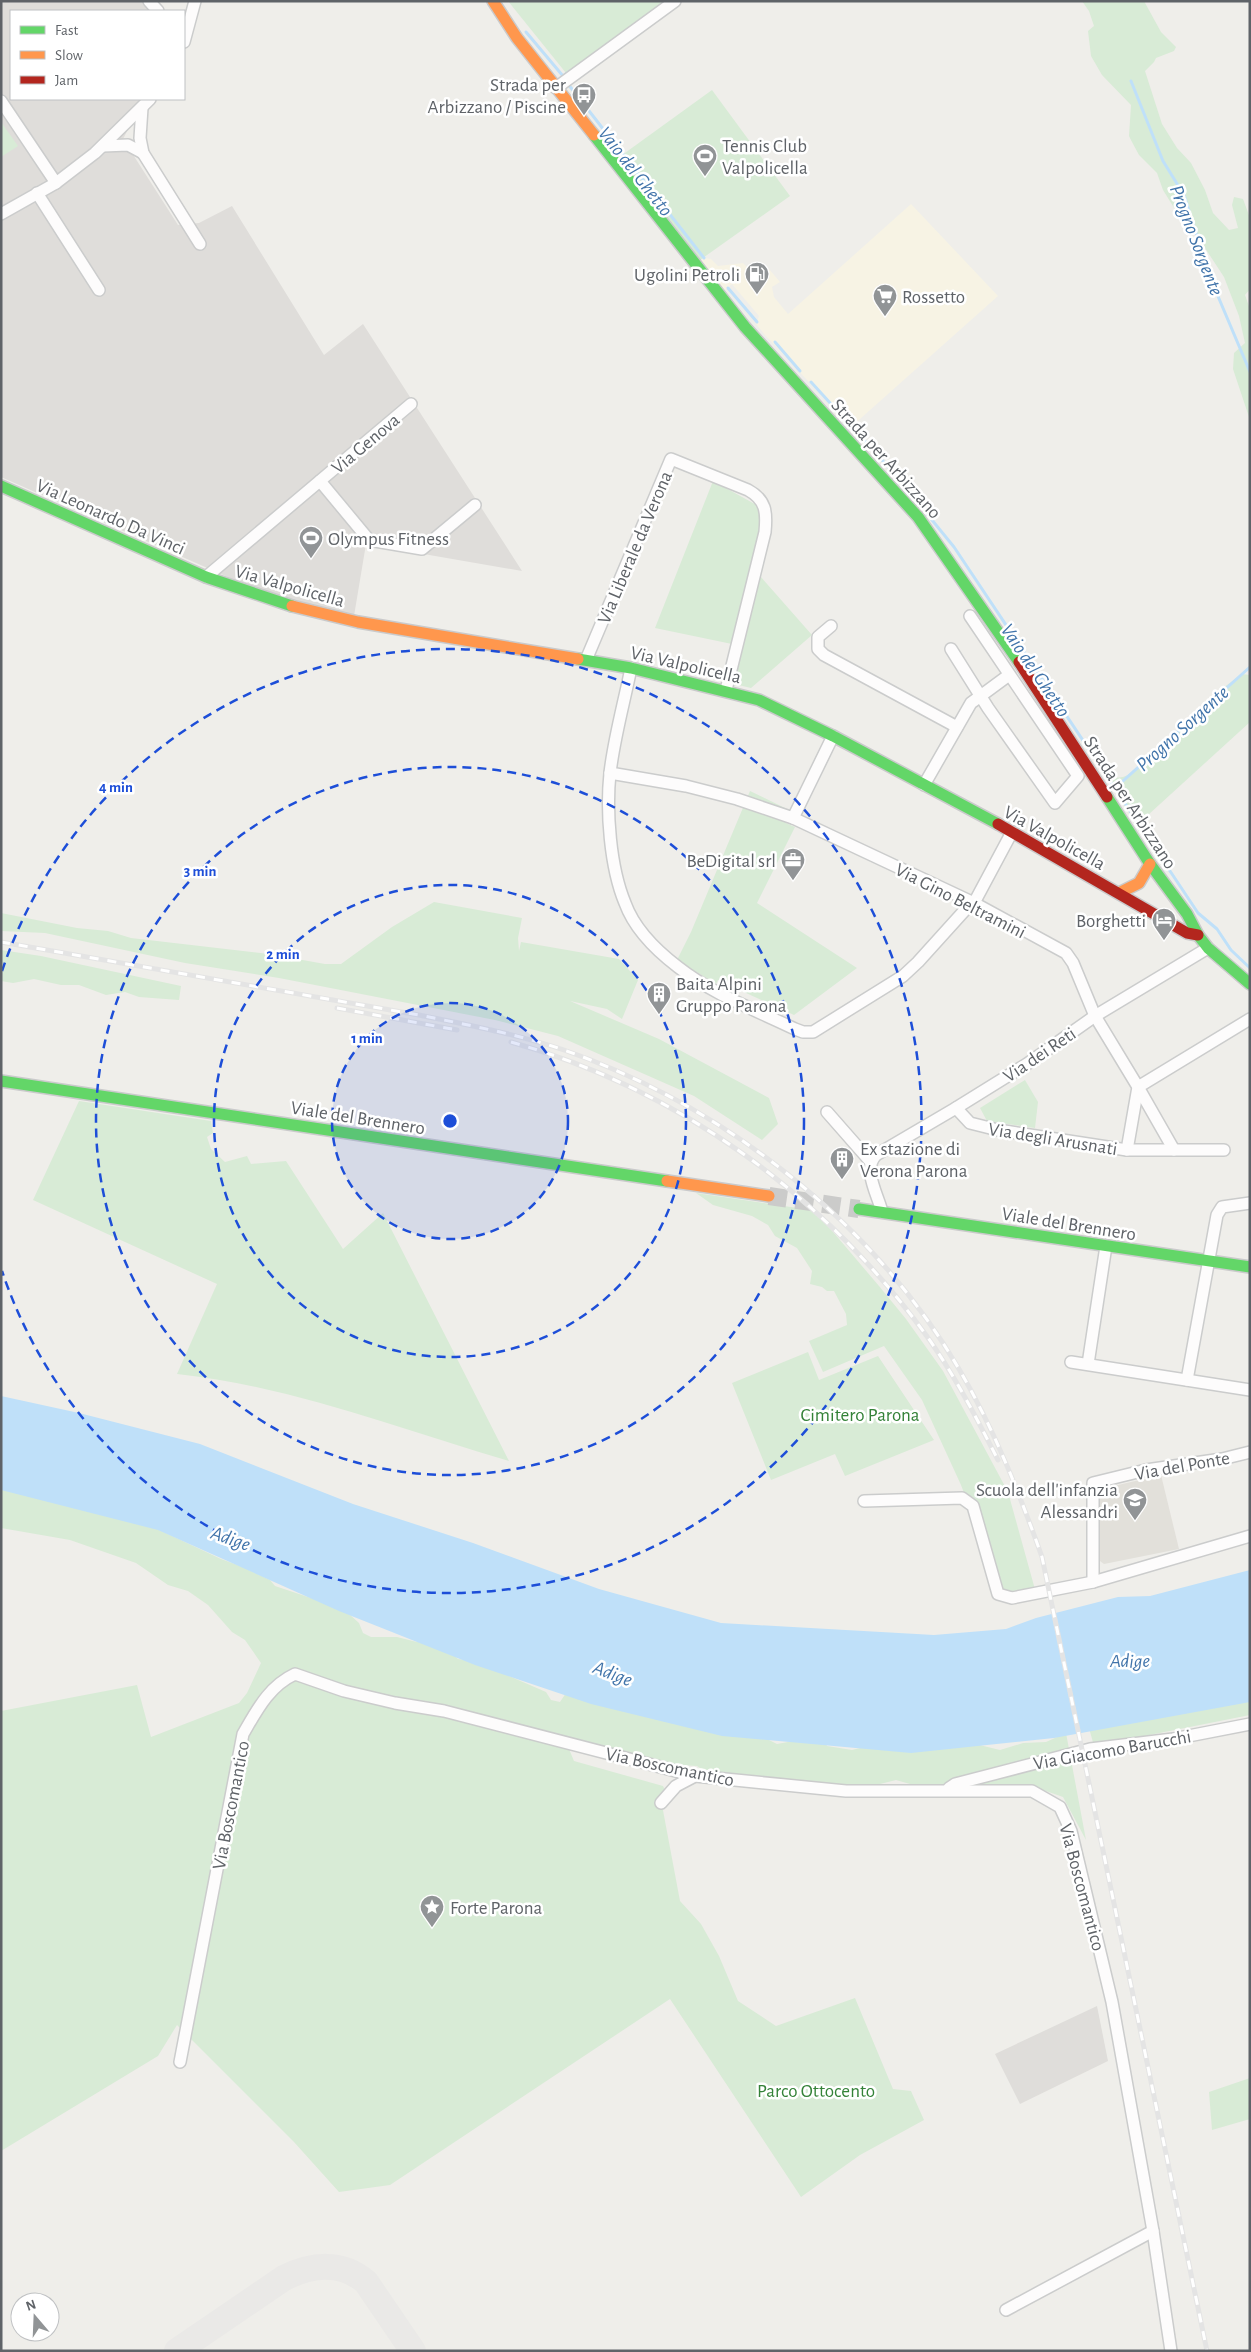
<svg xmlns="http://www.w3.org/2000/svg" width="1251" height="2352" viewBox="0 0 1251 2352" font-family="'Alegreya Sans',sans-serif">
<rect width="100%" height="100%" fill="#efeeea"/>
<path fill="#f7f3e4" d="M911,204L998,296L851,427L765,335L756,324L759,316L732,284L725,290L700,261L704,258L711,259L718,266L743,263L749,269H769L780,282L772,287L774,297L788,314Z"/>
<g fill="#dfddda">
<path d="M1,1H148L156,11H11V99H144L123,139L178,225L199,223L232,206L324,355L363,324L522,571L366,544L354,616L255,589L1,477Z"/>
<path d="M1097,2006L1108,2061L1020,2104L995,2054Z"/>
</g>
<path fill="#e2e0da" d="M1161,1475L1179,1549L1104,1564L1100,1561L1099,1556L1098,1493L1101,1489Z"/>
<g fill="#d8ebd6">
<path d="M508,1H667L566,73Z"/>
<path d="M1082,1H1144L1161,32L1176,47L1174,51L1156,58L1154,62L1145,71L1162,124L1177,148L1191,163L1205,190L1213,213L1229,230L1238,228L1232,205L1234,197L1243,199L1250,218V289L1245,295L1250,309V420L1233,369L1234,353L1245,343L1239,316L1224,277L1205,248L1201,238L1176,211L1163,190L1157,173L1139,155L1132,142L1129,136L1131,105L1102,75L1091,56L1088,31L1094,26L1089,11Z"/>
<path d="M712,90L790,196L700,260L618,158Z"/>
<path d="M1,122L18,146L1,157Z"/>
<path d="M713,481L762,508L761,577L812,635L751,688L726,682L732,644L655,628Z"/>
<path d="M1242,674L1250,675V722L1137,825L1107,778C1112,778 1118,778 1123,777C1142,771 1161,739 1182,730L1223,688Z"/>
<path d="M750,791L791,811L786,823L795,827L757,903L857,968L794,1015L718,980L716,984L677,960L691,932Z"/>
<path d="M434,902L522,918L518,938L519,951L521,942L619,959L638,980L622,1019L607,1009L570,1001L659,1039L769,1098L778,1124L762,1140L694,1096L558,1036L495,1020L279,978L185,963L45,933L1,931V913L77,928L108,931L131,938L269,954L325,964H341L392,927Z"/>
<path d="M1,950L41,956L181,986L179,1000L139,997L125,992L106,995L79,985H61L34,979L13,983L1,981Z"/>
<path d="M1025,1080L1038,1102L1035,1128L987,1121L980,1108Z"/>
<path d="M79,1101L211,1121L213,1133L207,1137L211,1149L225,1162L247,1156L251,1164L286,1161L343,1249L383,1213L509,1461C400,1429 291,1386 177,1374L217,1284L33,1200Z"/>
<path d="M696,1193L811,1210L828,1226L879,1286L906,1319L943,1371L1008,1492L1036,1593L1006,1598L999,1586L961,1485L922,1400L884,1346L823,1372L809,1341L847,1325L846,1314L834,1291H827L822,1287L810,1284L812,1271L797,1248L775,1236L768,1225L752,1216L713,1205Z"/>
<path d="M808,1352L819,1380L878,1356L934,1440L845,1476L835,1454L771,1480L732,1383Z"/>
<path d="M1,1487L119,1511L221,1559L243,1567L270,1580L275,1586L308,1597L338,1604L359,1623L363,1633L371,1637H397L417,1642L439,1640L458,1659L474,1661L516,1679L546,1692L551,1700L560,1702L568,1690L759,1735L777,1744L788,1742L799,1737H823L827,1746L852,1750L884,1742L963,1741L1000,1750L1023,1743L1046,1742L1066,1733L1086,1840L1063,1797L1026,1784L968,1786L910,1784L896,1780L872,1786L830,1787L712,1776L697,1766L662,1764L564,1737L574,1761L663,1786L669,1798L662,1805L680,1901L701,1924L719,1956L738,2001L776,2026L855,1998L893,2089L911,2091L924,2120L860,2155L801,2197L670,1999L390,2185L339,2192L294,2142L177,2025L158,2056L1,2151V1711L137,1685L151,1737L239,1703L247,1693L261,1663L245,1640L232,1632L208,1605L188,1591L168,1585L136,1563L70,1540L1,1528Z"/>
<path d="M1250,1696V1715L1094,1746L1089,1728C1103,1726 1149,1723 1157,1716Z"/>
<path d="M1250,2078V2119L1212,2130L1209,2092Z"/>
</g>
<path fill="#bfe0f9" d="M1,1396L79,1413L200,1444L353,1504L473,1543L599,1589L721,1623L934,1635L1006,1629L1036,1618L1118,1597L1150,1596L1250,1570V1702L1054,1738L911,1753L722,1736L591,1704L475,1665L339,1611L158,1530L1,1490Z"/>
<g fill="none" stroke-linecap="round" stroke-linejoin="round">
<g stroke="#bfe0f9" stroke-width="3">
<path d="M526,32L563,76"/>
<path d="M563,76L570,71"/>
<path d="M1131,81L1163,161L1184,195L1209,275L1250,372"/>
<path d="M568,84L704,258"/>
<path d="M728,288L757,322"/>
<path d="M775,342L800,371"/>
<path d="M811,382L892,471L954,547L1198,913L1217,929L1231,950L1250,968"/>
<path d="M1114,789L1250,667"/>
</g>
<path stroke="#eae9e7" stroke-width="26" d="M177,2351L284,2278C312,2264 342,2261 366,2282L413,2351"/>
<path stroke="#cbcbca" stroke-width="18" stroke-dasharray="18 9" stroke-linecap="butt" d="M769,1196L859,1209"/>
<defs>
<g id="street">
<path d="M149,1L158,11"/>
<path d="M184,42L195,1"/>
<path d="M556,88L675,1"/>
<path d="M1,101L56,183"/>
<path d="M142,108L140,138L143,153L200,244"/>
<path d="M103,146L128,145L143,153"/>
<path d="M37,193L99,290"/>
<path d="M1,214L56,183L95,153L150,99"/>
<path d="M320,481L369,540L422,549L475,505"/>
<path d="M206,577L411,404"/>
<path d="M831,626L818,637V649L824,655L957,727"/>
<path d="M951,649L988,708L1055,803L1078,776L970,616"/>
<path d="M586,660L671,459L748,490C766,500 767,512 765,532L726,690"/>
<path d="M631,668C624,703 614,738 610,773C606,811 610,867 625,903C634,928 657,951 678,967C712,994 756,1010 795,1029L803,1032H813L903,976L918,962L965,910L974,903L1012,832"/>
<path d="M610,773L686,786L737,799L793,818L974,903L1066,953L1073,963L1095,1016L1138,1087L1127,1150"/>
<path d="M924,785L971,703L1009,675"/>
<path d="M793,818L833,736"/>
<path d="M956,1108L970,1123L998,1130L1127,1150H1224"/>
<path d="M827,1112L870,1161"/>
<path d="M1174,1150L1138,1087L1250,1019"/>
<path d="M882,1212C878,1195 862,1169 876,1155L956,1108L1027,1064L1095,1016L1208,948"/>
<path d="M1071,1362L1250,1390"/>
<path d="M1088,1364L1106,1246"/>
<path d="M1187,1380L1217,1215L1222,1207L1250,1203"/>
<path d="M864,1501L962,1498L973,1506L998,1594L1012,1598L1093,1582L1250,1536"/>
<path d="M1093,1582V1483L1146,1470L1222,1459L1250,1452"/>
<path d="M949,1788L955,1784L1090,1749L1173,1739L1250,1724"/>
<path d="M661,1803L676,1786L695,1776"/>
<path d="M180,2062L243,1734C257,1710 269,1686 295,1674L344,1691L395,1703L444,1711L695,1776L846,1791H1032L1060,1807L1071,1831L1112,2002L1153,2231L1171,2351"/>
<path d="M1006,2310L1153,2231"/>
</g>
<g id="fast">
<path d="M594,135L745,327L918,517L1019,662"/>
<path d="M1,486L206,577L292,606"/>
<path d="M578,659L631,668L759,700L833,736L998,824"/>
<path d="M1107,797L1150,864L1187,914L1198,935L1208,948L1250,984"/>
<path d="M1,1081L667,1181"/>
<path d="M859,1209L1250,1267"/>
</g>
<g id="slow">
<path d="M493,1L517,38L594,135"/>
<path d="M292,606L358,622L578,659"/>
<path d="M1119,893L1139,883L1150,864"/>
<path d="M667,1181L769,1196"/>
</g>
<g id="jam">
<path d="M1019,662L1107,797"/>
<path d="M998,824L1187,933L1198,935"/>
</g>
</defs>
<use href="#street" stroke="#cbcccc" stroke-width="14"/>
<use href="#fast" stroke="#cacacb" stroke-width="14"/>
<use href="#slow" stroke="#cacacb" stroke-width="14"/>
<use href="#jam" stroke="#cacacb" stroke-width="14"/>
<use href="#street" stroke="#fdfcfc" stroke-width="11"/>
<use href="#fast" stroke="#63d668" stroke-width="11"/>
<use href="#slow" stroke="#ff974d" stroke-width="11"/>
<use href="#jam" stroke="#b3261e" stroke-width="11"/>
<defs>
<g id="rail">
<path d="M1,942L419,1015C468,1025 517,1034 564,1050C724,1106 873,1222 959,1369C994,1429 1019,1492 1042,1557L1207,2351"/>
<path d="M337,1008L457,1030"/>
<path d="M511,1042C678,1089 824,1195 926,1335C954,1374 976,1417 998,1460"/>
</g>
</defs>
<use href="#rail" stroke="#e4e4e4" stroke-width="5"/>
<use href="#rail" stroke="#fff" stroke-width="3" stroke-dasharray="9" stroke-linecap="butt"/>
</g>
<circle cx="450" cy="1121" r="118" fill="#1d4ed8" fill-opacity=".12"/>
<g fill="none" stroke="#1d4ed8" stroke-width="2.5" stroke-dasharray="9 6">
<circle cx="450" cy="1121" r="118"/>
<circle cx="450" cy="1121" r="236"/>
<circle cx="450" cy="1121" r="354"/>
<path d="M2 971A472 472 0 1 1 2 1271"/>
</g>
<defs>
<symbol id="bus-pin" viewBox="-11 -11 22 30"><path d="M0 17L-7.5 6A9.5 9.5 0 1 1 7.5 6Z" fill="#919496" stroke="#fff"/><path d="M-5-6H5V4H4V6H2V4H-2V6H-4V4H-5ZM-3.5-4V0h7V-4ZM-3.5 1.2v1.5H-2V1.2ZM2 1.2v1.5H3.5V1.2Z" fill="#fff"/></symbol>
<symbol id="stadium-pin" viewBox="-11 -11 22 30"><path d="M0 17L-7.5 6A9.5 9.5 0 1 1 7.5 6Z" fill="#919496" stroke="#fff"/><path d="M0-5a6.5 5 0 1 0 0 10a6.5 5 0 1 0 0-10ZM-3.5-1.8h7v3.6h-7Z" fill="#fff"/></symbol>
<symbol id="fuel-pin" viewBox="-11 -11 22 30"><path d="M0 17L-7.5 6A9.5 9.5 0 1 1 7.5 6Z" fill="#919496" stroke="#fff"/><path d="M-5.5-6h7V0h2V4h1.3V-2.5L3-4.5l.8-.8L6-3V5H2.5V1h-1V6h-7ZM-4.2-4.7v3.2H.2V-4.7Z" fill="#fff"/></symbol>
<symbol id="supermarket-pin" viewBox="-11 -11 22 30"><path d="M0 17L-7.5 6A9.5 9.5 0 1 1 7.5 6Z" fill="#919496" stroke="#fff"/><path d="M-6-5.5h2.5l.6 2H6L4.5 2H-2.5L-4.4-4H-6ZM-1.5 3.2a1.3 1.3 0 1 0 .1 0ZM3 3.2a1.3 1.3 0 1 0 .1 0Z" fill="#fff"/></symbol>
<symbol id="office-pin" viewBox="-11 -11 22 30"><path d="M0 17L-7.5 6A9.5 9.5 0 1 1 7.5 6Z" fill="#919496" stroke="#fff"/><path d="M-6-3h4V-5.5h4V-3h4V5H-6ZM-1-4.5V-3h2v-1.5ZM-6 0V1H6V0Z" fill="#fff"/></symbol>
<symbol id="hotel-pin" viewBox="-11 -11 22 30"><path d="M0 17L-7.5 6A9.5 9.5 0 1 1 7.5 6Z" fill="#919496" stroke="#fff"/><path d="M-6-4.5h1.5V1H6V5H4.5V3h-9V5H-6ZM-4 0a1.8 1.8 0 1 1 3.6 0ZM.5 0V-2.5h3Q6-2.5 6 0Z" fill="#fff"/></symbol>
<symbol id="building-pin" viewBox="-11 -11 22 30"><path d="M0 17L-7.5 6A9.5 9.5 0 1 1 7.5 6Z" fill="#919496" stroke="#fff"/><path d="M-4-6H4V6H1V3H-1V6H-4ZM-2.5-4.3h1.7v1.8h-1.7ZM.8-4.3h1.7v1.8H.8ZM-2.5-1h1.7V.8h-1.7ZM.8-1h1.7V.8H.8Z" fill="#fff"/></symbol>
<symbol id="school-pin" viewBox="-11 -11 22 30"><path d="M0 17L-7.5 6A9.5 9.5 0 1 1 7.5 6Z" fill="#919496" stroke="#fff"/><path d="M0-5L7-2L0 1L-7-2ZM-4 1L0 2.5L4 1V4Q0 6-4 4Z" fill="#fff"/></symbol>
<symbol id="sight-pin" viewBox="-11 -11 22 30"><path d="M0 17L-7.5 6A9.5 9.5 0 1 1 7.5 6Z" fill="#919496" stroke="#fff"/><path d="M0-6L1.8-2.2L6-1.7L2.9 1.2L3.7 5.4L0 3.3L-3.7 5.4L-2.9 1.2L-6-1.7L-1.8-2.2Z" fill="#fff"/></symbol>
</defs>
<g fill-rule="evenodd">
<use href="#bus-pin" x="570" y="81" width="28" height="38"/>
<use href="#stadium-pin" x="691" y="142" width="28" height="38"/>
<use href="#fuel-pin" x="743" y="260" width="28" height="38"/>
<use href="#supermarket-pin" x="871" y="282" width="28" height="38"/>
<use href="#stadium-pin" x="297" y="524" width="28" height="38"/>
<use href="#office-pin" x="779" y="846" width="28" height="38"/>
<use href="#hotel-pin" x="1150" y="906" width="28" height="38"/>
<use href="#building-pin" x="645" y="980" width="28" height="38"/>
<use href="#building-pin" x="828" y="1145" width="28" height="38"/>
<use href="#school-pin" x="1121" y="1486" width="28" height="38"/>
<use href="#sight-pin" x="418" y="1893" width="28" height="38"/>
</g>
<g text-anchor="middle" stroke-width="5" stroke-linejoin="round" paint-order="stroke">
<g font-size="19" fill="#5f6368" stroke="#fff" text-anchor="start">
<text x="566" y="91" text-anchor="end">Strada per<tspan x="566" dy="22">Arbizzano / Piscine</tspan></text>
<text x="722" y="152">Tennis Club<tspan x="722" dy="22">Valpolicella</tspan></text>
<text x="740" y="281" text-anchor="end">Ugolini Petroli</text>
<text x="902" y="303">Rossetto</text>
<text x="328" y="545">Olympus Fitness</text>
<text x="776" y="867" text-anchor="end">BeDigital srl</text>
<text x="1146" y="927" text-anchor="end">Borghetti</text>
<text x="676" y="990">Baita Alpini<tspan x="676" dy="22">Gruppo Parona</tspan></text>
<text x="860" y="1155">Ex stazione di<tspan x="860" dy="22">Verona Parona</tspan></text>
<text x="1118" y="1496" text-anchor="end">Scuola dell'infanzia<tspan x="1118" dy="22">Alessandri</tspan></text>
<text x="450" y="1914">Forte Parona</text>
</g>
<g font-size="19" fill="#5f6368" stroke="#fff">
<text transform="translate(365 443) rotate(-40)" y="7">Via Genova</text>
<text transform="translate(887 458) rotate(48)" y="7">Strada per Arbizzano</text>
<text transform="translate(111 516) rotate(24)" y="7">Via Leonardo Da Vinci</text>
<text transform="translate(634 547) rotate(-67)" y="7">Via Liberale da Verona</text>
<text transform="translate(290 585) rotate(16)" y="7">Via Valpolicella</text>
<text transform="translate(686 664) rotate(13)" y="7">Via Valpolicella</text>
<text transform="translate(1131 802) rotate(57)" y="7">Strada per Arbizzano</text>
<text transform="translate(1055 837) rotate(29)" y="7">Via Valpolicella</text>
<text transform="translate(961 900) rotate(27)" y="7">Via Gino Beltramini</text>
<text transform="translate(1039 1054) rotate(-34)" y="7">Via dei Reti</text>
<text transform="translate(358 1117) rotate(9)" y="7">Viale del Brennero</text>
<text transform="translate(1053 1138) rotate(9)" y="7">Via degli Arusnati</text>
<text transform="translate(1069 1223) rotate(9)" y="7">Viale del Brennero</text>
<text transform="translate(1182 1465) rotate(-10)" y="7">Via del Ponte</text>
<text transform="translate(1112 1749) rotate(-10)" y="7">Via Giacomo Barucchi</text>
<text transform="translate(670 1766) rotate(12)" y="7">Via Boscomantico</text>
<text transform="translate(230 1805) rotate(-79)" y="7">Via Boscomantico</text>
<text transform="translate(1083 1887) rotate(75)" y="7">Via Boscomantico</text>
</g>
<g font-size="19" fill="#348238" stroke="#fff">
<text x="860" y="1421">Cimitero Parona</text>
<text x="816" y="2097">Parco Ottocento</text>
</g>
<g font-size="20" font-style="italic" fill="#4174aa" stroke="#fff">
<text transform="translate(636 171) rotate(52)" y="7">Vaio del Ghetto</text>
<text transform="translate(1197 240) rotate(69)" y="7">Progno Sorgente</text>
<text transform="translate(1036 670) rotate(56)" y="7">Vaio del Ghetto</text>
<text transform="translate(1182 728) rotate(-42)" y="7">Progno Sorgente</text>
<text transform="translate(231 1538) rotate(19)" y="7">Adige</text>
<text x="1130" y="1667">Adige</text>
<text transform="translate(613 1673) rotate(21)" y="7">Adige</text>
</g>
</g>
<circle cx="450" cy="1121" r="8" fill="#1d4ed8" stroke="#fff" stroke-width="2.5"/>
<g font-size="15" text-anchor="middle" font-weight="bold" fill="#1d4ed8" stroke="#fff" stroke-width="5" stroke-linejoin="round" paint-order="stroke">
<text x="116" y="792">4 min</text>
<text x="200" y="876">3 min</text>
<text x="283" y="959">2 min</text>
<text x="367" y="1043">1 min</text>
</g>
<rect width="1251" height="2352" fill="none" stroke="#5f6368" stroke-width="5"/>
<rect x="10" y="10" width="175" height="90" fill="#ffffff" stroke="#bfc1c3"/>
<rect x="20" y="26" width="25" height="8" fill="#63d668" stroke="#bfc1c3"/>
<text x="55" y="35" font-size="15" fill="#5f6368">Fast</text>
<rect x="20" y="51" width="25" height="8" fill="#ff974d" stroke="#bfc1c3"/>
<text x="55" y="60" font-size="15" fill="#5f6368">Slow</text>
<rect x="20" y="76" width="25" height="8" fill="#b3261e" stroke="#bfc1c3"/>
<text x="55" y="85" font-size="15" fill="#5f6368">Jam</text>
<g transform="translate(35 2317) rotate(341)"><circle r="24" fill="#ffffff" stroke="#bfc1c3"/>
<path d="M0-4L9 19L0 12L-9 19Z" fill="#919496"/>
<text y="-8" font-size="14" font-weight="bold" text-anchor="middle" fill="#5f6368">N</text>
</g>
</svg>
